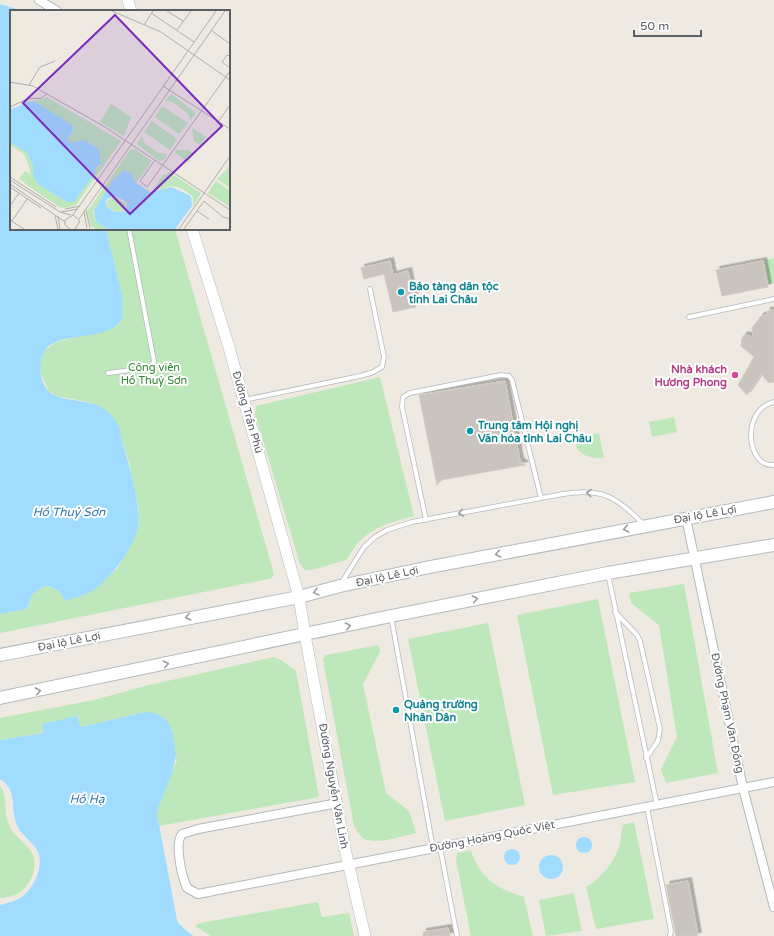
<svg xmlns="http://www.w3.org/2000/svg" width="774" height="936" viewBox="0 0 774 936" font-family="'Varela Round',sans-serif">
<defs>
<filter id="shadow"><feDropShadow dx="3.5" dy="-3.5" stdDeviation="0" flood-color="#0004"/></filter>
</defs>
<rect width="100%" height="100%" fill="#eeeae1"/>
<g fill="#bee8bb">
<path d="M106,229H175L274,574L272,578L264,580L0,633V614L27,609L32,595L44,586C55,588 60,591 66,601L94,590L117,569L139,524V510L129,462L117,424L109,413L89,402L56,396L49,391L40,372V362L44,352L54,343L116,326L122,320V295Z"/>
<path d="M774,258V283L769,284L765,260Z"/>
<path d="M380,377L414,516C394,521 370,528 357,544C353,549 350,555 346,560L312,570H305L300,564L255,414L256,406Z"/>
<path d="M674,417L677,432L652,437L649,422Z"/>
<path d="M599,433L604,458C589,459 576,455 574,438Z"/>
<path d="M684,584L718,773L666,783L661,769L677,737L659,625L631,603L629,593Z"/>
<path d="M598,599L635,782L553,795L517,615Z"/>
<path d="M488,623L525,805L445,821L408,639Z"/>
<path d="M379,645L380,652L363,684L386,793L409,811L416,833C403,836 374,846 363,838C359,835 357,830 354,826L323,660L325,655L331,654Z"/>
<path d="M274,657L281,660L296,671L319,797L159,826L157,814L160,801L177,760L145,712L80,727L78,716L44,733L0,740V718L94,700L145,686Z"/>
<path d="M0,786C9,797 3,813 9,825C14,837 26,842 32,853C40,867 29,889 15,895C11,897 5,898 0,898Z"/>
<path d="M634,822L654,919L596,929L586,887C601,878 615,862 620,844C621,838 621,832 623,825Z"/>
<path d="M471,850C479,878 498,889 524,897L533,936H471L456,860L457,853Z"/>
<path d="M574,893L582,931L546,936L539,900Z"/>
<path d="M318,902L322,917L349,913L354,936H211L195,926L200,923Z"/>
</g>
<g fill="#a0dcff">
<path d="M0,4L23,11H11V229H106L122,295V320C119,323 116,326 113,328C97,338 62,335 49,346C35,358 38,389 56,396C78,404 102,397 117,423C120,429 121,437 123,444C130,468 137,493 139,518C139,541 113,577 94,590C86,595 75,598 65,601C60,591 55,587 44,586L32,595L27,609L0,614Z"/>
<path d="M145,712C160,713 168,718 172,732C183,769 165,781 157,814L177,920L179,924L193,936H0V905C8,903 16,901 23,896C34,887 44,866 38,852C33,841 20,835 16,823C10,805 18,791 0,779V740L44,733L42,724L77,716L81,727Z"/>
<circle cx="584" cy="845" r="8"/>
<circle cx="512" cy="857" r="8"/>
<circle cx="551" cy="867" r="12"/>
</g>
<g fill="#c9c5be" stroke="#d3ccbf" filter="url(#shadow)">
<path d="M390,261L393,275L408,271L416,307L393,312L384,274L364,279L361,268Z"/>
<path d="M763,261L768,287L722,296L716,270Z"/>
<path d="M774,310V382L769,383L761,374L747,395L738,385L754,357L741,346L742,338L744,335L753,337L752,328L761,316L767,315V311Z"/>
<path d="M505,381L520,461L525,465L441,480L437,485L419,395Z"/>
<path d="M688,881L698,936H676L666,885Z"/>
<path d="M448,928L450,936H423V932Z"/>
</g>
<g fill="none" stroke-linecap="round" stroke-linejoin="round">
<defs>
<g id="service">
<path d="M689,317L774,299"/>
<path d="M108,373L147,368L152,365L154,361L129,229"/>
<path d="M244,400L360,376L371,373L382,367L384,357L370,289"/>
<path d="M774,402C741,409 746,468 774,465"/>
<path d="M426,520L402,407L403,397L410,393L501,375L509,376L512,380L541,498"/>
<path d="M608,574L657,805"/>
<path d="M342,582L364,547L375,537L387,530L412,522L563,494C602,488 616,496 643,524"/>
<path d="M615,612L637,635L640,641L660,729L658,741L646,758"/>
<path d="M391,616L433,848"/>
<path d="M647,807L671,931L670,936"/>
<path d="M440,847L457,936"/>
</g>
<g id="minor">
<path d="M39,0L57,11"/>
<path d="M686,518L743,788L774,907"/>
<path d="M338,803L198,829L182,834C174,844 182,877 187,888L198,894L774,782"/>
</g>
<g id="tertiary">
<path d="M128,0L131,11"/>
<path d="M192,229L228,344L299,597L305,635L345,849L365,936"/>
</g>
<g id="secondary">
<path d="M0,655L299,597L340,586L430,567L774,502"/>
<path d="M0,698L391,616L608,573L774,545"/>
</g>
</defs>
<use href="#service" stroke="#b4b8bd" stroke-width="5.5"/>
<use href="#minor" stroke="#b4b8bd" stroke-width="10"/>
<use href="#tertiary" stroke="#b4b8bd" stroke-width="12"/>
<use href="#secondary" stroke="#b5babf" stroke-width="14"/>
<use href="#service" stroke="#fff" stroke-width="4"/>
<use href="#minor" stroke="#fff" stroke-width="8"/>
<use href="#tertiary" stroke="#fff" stroke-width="11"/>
<use href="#secondary" stroke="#fff" stroke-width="12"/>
</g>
<defs><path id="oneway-chevron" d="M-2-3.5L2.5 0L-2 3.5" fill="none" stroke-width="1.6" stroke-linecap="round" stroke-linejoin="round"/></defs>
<g stroke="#9c9fa2">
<use href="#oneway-chevron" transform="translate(589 493) rotate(-175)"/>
<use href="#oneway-chevron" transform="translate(461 513) rotate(169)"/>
<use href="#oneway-chevron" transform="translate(626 529) rotate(169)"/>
<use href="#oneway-chevron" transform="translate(498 554) rotate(169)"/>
<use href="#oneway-chevron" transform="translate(316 592) rotate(165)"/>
<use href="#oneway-chevron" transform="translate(475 599) rotate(-11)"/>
<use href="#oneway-chevron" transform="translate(188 617) rotate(169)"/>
<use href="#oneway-chevron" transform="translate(348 626) rotate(-12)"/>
<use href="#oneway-chevron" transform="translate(166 664) rotate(-12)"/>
<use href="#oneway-chevron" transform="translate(38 691) rotate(-11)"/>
</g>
<g fill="#0f9aa8" stroke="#fff" stroke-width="1.5">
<circle cx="401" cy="292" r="4"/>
<circle cx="470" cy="431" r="4"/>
<circle cx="396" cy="710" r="4"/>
</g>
<circle fill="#d1479c" stroke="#fff" stroke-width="1.5" cx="735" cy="375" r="4"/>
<g text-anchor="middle" stroke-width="4" stroke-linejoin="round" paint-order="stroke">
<g font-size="11" font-weight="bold" fill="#0d838f" stroke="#fff" text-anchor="start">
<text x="409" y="290">Bảo tàng dân tộc<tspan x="409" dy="13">tỉnh Lai Châu</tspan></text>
<text x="478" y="429">Trung tâm Hội nghị<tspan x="478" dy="13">Văn hóa tỉnh Lai Châu</tspan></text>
<text x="404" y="708">Quảng trường<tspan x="404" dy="13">Nhân Dân</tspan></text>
</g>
<g font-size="11" fill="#2f872e" stroke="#fff">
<text x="154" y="371">Công viên<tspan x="154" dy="13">Hồ Thuỷ Sơn</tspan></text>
</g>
<g font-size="11" font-weight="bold" fill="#b23c85" stroke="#fff" text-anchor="end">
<text x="727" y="373">Nhà khách<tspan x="727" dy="13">Hương Phong</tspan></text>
</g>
<g font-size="11" fill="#5a5f64" stroke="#fff">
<text transform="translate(248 412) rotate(74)" y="4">Đường Trần Phú</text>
<text transform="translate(705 514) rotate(-10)" y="4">Đại lộ Lê Lợi</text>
<text transform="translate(387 576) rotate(-12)" y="4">Đại lộ Lê Lợi</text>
<text transform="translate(69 641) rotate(-11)" y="4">Đại lộ Lê Lợi</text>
<text transform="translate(728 713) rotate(78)" y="4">Đường Phạm Văn Đồng</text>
<text transform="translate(334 786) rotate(80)" y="4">Đường Nguyễn Văn Linh</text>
<text transform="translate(492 836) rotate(-11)" y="4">Đường Hoàng Quốc Việt</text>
</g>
<g font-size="12" font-style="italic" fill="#3378b0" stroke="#fff">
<text x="69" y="516">Hồ Thuỷ Sơn</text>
<text x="87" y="803">Hồ Hạ</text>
</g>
</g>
<g transform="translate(10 10)">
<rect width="220" height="220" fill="#eeeae1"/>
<path d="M161,84L186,103L181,110L177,103L163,92L155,91ZM37,87L111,131L66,195L55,198L49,197L14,173L16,169L14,172L9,169L15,161L20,164L19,156L14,144L0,135V132L6,134L17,143L23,155L28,174L57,192H64L85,162V158L89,157L91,153L89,140L81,133L69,131L64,134L60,133L58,128L64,119L26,92L14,93ZM101,94L121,107L114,126L90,112ZM152,96L178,113L169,124L145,107ZM142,111L167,129L160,140L134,122ZM182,118L196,127L190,135L184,131ZM132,126L134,133L149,143L157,144L154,150L149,151L127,134ZM125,139L142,151L126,173L116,160L104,170L83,201L86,212L98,219H86L81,216L77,202L120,140ZM166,140H178L184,144L178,152L165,143ZM220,156V178L207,169ZM159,162L191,183L183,197V186L173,179L162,176L142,181L154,164L156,165ZM206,171L220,181V197L198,183ZM103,187L117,193L115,200L107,202L98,197L97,191Z" fill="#bee8bb"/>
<path d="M17,92H26L62,115L64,119L58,128L60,133L75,130L89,139L91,154L85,158L86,162L64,192H57L28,174L23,166V155L17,143L0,132V100ZM114,160L121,163L125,172L140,182L161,177L181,186L182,196L165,219H98L86,212L84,200L104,169ZM104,186L117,192L116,201L106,202L97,197L96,190Z" fill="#a0dcff" fill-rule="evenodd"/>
<path fill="none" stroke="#afaeab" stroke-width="1" d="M102,1L151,22L220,70M157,1L173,11M141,3L184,32M134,15L143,1M167,20L181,1M201,20L220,34M220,46L217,45L212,52L220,58M0,72L23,76L95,117L220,200M19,75L30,57L45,51M153,76L220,119M0,97L17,89L31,88L37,84M208,112L220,95M145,150L130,171L137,177L220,61M0,167L46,197M0,170L50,202L61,205M0,174L55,212M0,177L31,198M0,196L9,183M55,199L70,196M76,200L80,218M187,201L199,209M51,202L68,199M74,202L77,218M63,205L206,1M45,206L48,219M48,206L50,219M69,209L215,1M0,210L14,219M2,211L17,189M60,219L55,215V210L63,205L70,211L65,219M169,219L220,146M174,219L194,191L213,207L220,209"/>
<path fill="#7b2cbf" fill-opacity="0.15" stroke="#7b2cbf" stroke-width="2" d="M105,5L212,116L120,204L13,93Z"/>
<rect width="220" height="220" fill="none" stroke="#5a5f64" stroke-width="2"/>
</g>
<path d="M634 30v6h67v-6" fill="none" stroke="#5a5f64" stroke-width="2"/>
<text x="640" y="30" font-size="12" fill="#5a5f64" stroke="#ffffff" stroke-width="3" paint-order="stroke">50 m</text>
</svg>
